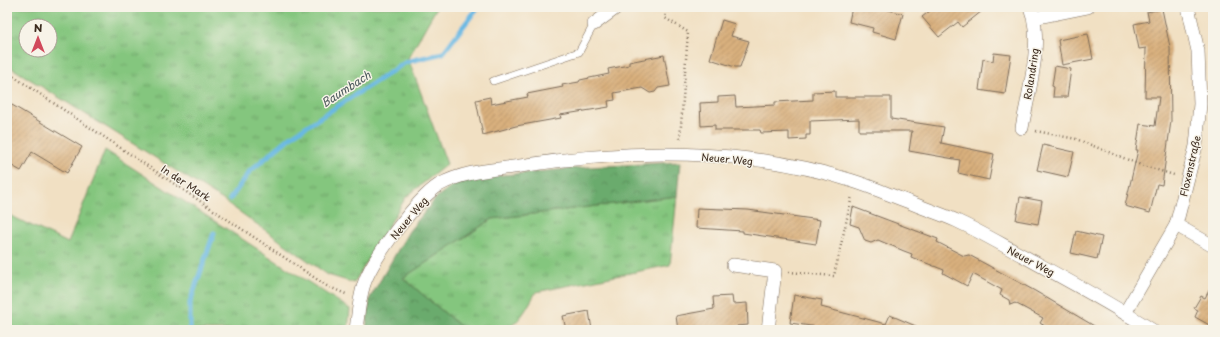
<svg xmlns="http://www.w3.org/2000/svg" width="1220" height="337" viewBox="0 0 1220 337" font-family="'Playpen Sans',sans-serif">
<defs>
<pattern id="grass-tufts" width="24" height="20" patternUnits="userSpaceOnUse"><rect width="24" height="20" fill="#84c67e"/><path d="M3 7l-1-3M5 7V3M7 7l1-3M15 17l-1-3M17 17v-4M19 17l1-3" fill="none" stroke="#6da167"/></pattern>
<pattern id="forest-crowns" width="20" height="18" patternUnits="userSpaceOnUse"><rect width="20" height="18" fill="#6bab6d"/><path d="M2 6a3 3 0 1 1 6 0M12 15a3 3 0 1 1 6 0" fill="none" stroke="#598b59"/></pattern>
<pattern id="building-hatch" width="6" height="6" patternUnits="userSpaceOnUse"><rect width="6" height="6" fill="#d9b07e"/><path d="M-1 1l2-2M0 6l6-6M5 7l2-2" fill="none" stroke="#b18f67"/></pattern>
</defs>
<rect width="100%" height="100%" fill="#f7f3e8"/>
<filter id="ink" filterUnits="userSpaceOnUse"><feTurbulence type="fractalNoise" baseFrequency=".025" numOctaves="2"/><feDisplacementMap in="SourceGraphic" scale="8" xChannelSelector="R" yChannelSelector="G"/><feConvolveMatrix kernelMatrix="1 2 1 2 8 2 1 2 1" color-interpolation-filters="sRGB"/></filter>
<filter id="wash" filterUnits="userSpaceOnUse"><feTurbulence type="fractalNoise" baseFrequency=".012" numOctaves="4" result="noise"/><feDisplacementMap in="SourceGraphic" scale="16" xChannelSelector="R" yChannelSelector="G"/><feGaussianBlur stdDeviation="0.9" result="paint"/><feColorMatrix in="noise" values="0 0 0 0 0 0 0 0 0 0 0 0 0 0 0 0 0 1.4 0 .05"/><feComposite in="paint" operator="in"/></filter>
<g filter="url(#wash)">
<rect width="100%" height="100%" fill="#f1e0c3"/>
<g fill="url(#grass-tufts)" stroke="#60784e" fill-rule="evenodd">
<path d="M7,7H437L408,58L447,164L406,197L354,283L328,275L223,200L7,65ZM26,26H50V50H26Z"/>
<path d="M105,150L350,309L348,330H7V214L68,243Z"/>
<path d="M677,196L670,265L536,292C513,334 511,330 465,330L403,278L492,219Z"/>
</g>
<path fill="url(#forest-crowns)" stroke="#536a46" d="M680,162L677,196L492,219L403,278L465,330H366L370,298L409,231L437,197L461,179L589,167Z"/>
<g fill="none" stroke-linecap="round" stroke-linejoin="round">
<g stroke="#68b8e3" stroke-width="5">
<path d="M230,199L250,171L293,135L406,62L443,53L478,7"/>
<path d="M190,330V302L214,233"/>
</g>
</g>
<g id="blocks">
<g fill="url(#building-hatch)">
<path d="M852,7H879L903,14L896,39L872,32L873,28L849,22Z"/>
<path d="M935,7H987L962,27L958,22L939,37L922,17Z"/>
<path d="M1162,9L1170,47L1171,121L1162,185L1157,184L1150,213L1125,206L1138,150H1136L1140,124L1155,126L1159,97H1145L1146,48L1139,49L1134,24L1149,21L1147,12Z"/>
<path d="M722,20L735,24L731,36L749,41L740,67H735L710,59Z"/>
<path d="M1088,34L1093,59L1062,65L1058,40Z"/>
<path d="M994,53L1011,55L1005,94L979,90L983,59L993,61Z"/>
<path d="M664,55L670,86L658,88L655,92L650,93L642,88L614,93L615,100L608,101L609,107L560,115L561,118L516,126L483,135L476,100L490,97L491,104L528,97L527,94L563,87L562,85L579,82L580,80L609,74L608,69L629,65V62Z"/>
<path d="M1055,66L1071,69L1067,97H1053L1054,87L1052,86Z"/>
<path d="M835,91V97H891V119L944,127L941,143L994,154L989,180L958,173L960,160L909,151L912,131H859V119L810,121V135H806V139L789,140V132L761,133L760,130H715V125L701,126L700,103L718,102V97L735,96L736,107L775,105V102L813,100V92Z"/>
<path d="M7,102L82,147L67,173L32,152L21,171L7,163Z"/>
<path d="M1043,145L1074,152L1068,177L1037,170Z"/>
<path d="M1020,197L1042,201L1038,224L1016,220Z"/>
<path d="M853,207L938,239L937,242L964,256L969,255L1035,291L1101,330H1051L1040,323L1043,318L1015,303L1010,305L1009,300L1000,295L1002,290L973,274L967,286L943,273L944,270L911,257L912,254L904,251L878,240L871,243L865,241L859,227L850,224Z"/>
<path d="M697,208L748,210L820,220L816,244L743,233V231L696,228Z"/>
<path d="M1076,231L1102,237L1097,259L1071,253Z"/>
<path d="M1213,283V327L1195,317L1198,310L1194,308L1201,296L1205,298Z"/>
<path d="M794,295L822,300L821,307L886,324L890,315L925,330H818V327L790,323Z"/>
<path d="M732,296L733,304L747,303L748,325L737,326V330H678L676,316L714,309L713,297Z"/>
<path d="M589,311L592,330H566L563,316Z"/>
</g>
</g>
</g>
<g filter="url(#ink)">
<use href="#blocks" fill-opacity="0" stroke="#7b6a58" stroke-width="1"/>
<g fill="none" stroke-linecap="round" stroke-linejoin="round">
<defs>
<path id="service" d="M493,81L579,52L594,24"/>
<g id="minor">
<path d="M1034,18L1088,7"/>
<path d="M594,24L617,7"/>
<path d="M1022,128C1028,93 1044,41 1030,7"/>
<path d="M1176,225L1213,246"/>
<path d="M733,265L775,271L768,330"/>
<path d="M1125,313L1176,225L1196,146L1200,104L1198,51L1188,7"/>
<path d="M356,330C358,315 359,299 364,284C372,259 417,199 439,185C464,171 493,170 520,166C628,149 748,147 853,181C872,187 890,195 909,202C925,209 942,214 957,221C981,232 1004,246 1027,258C1069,281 1112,304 1152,330"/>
</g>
</defs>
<use href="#service" stroke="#7b6a58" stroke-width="8"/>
<use href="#minor" stroke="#7b6a58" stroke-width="14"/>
<g stroke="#7b6a58" stroke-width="2.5" stroke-dasharray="1 3" stroke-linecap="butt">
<path d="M667,7L665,18L688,32L680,139"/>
<path d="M7,72L327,286L346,294"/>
<path d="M1036,131L1076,139L1141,165L1174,175"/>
<path d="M789,272L834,276L852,196"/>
</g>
<use href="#service" stroke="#fff" stroke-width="7"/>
<use href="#minor" stroke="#fff" stroke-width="13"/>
</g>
</g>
<g text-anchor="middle" stroke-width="3" stroke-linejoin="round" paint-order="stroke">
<g font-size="10" fill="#3b2a1e" stroke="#f7f3e8">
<text transform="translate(1031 74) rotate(-81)" y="4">Rolandring</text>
<text transform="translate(727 159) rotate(5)" y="4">Neuer Weg</text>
<text transform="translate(1190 166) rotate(-77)" y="4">Floxenstraße</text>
<text transform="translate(186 183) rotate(33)" y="4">In der Mark</text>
<text transform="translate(409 218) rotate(-50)" y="4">Neuer Weg</text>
<text transform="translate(1031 261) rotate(28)" y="4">Neuer Weg</text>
</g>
<g font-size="11" font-style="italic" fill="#485559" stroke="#f7f3e8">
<text transform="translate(346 89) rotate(-33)" y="4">Baumbach</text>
</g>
</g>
<rect width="1220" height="337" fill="none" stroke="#f7f3e8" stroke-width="24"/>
<g transform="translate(38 38)"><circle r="19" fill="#f7f3e8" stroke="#aca397"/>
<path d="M0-3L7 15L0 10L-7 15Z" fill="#d1495b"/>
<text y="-6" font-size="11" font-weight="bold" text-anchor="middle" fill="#3b2a1e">N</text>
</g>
</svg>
